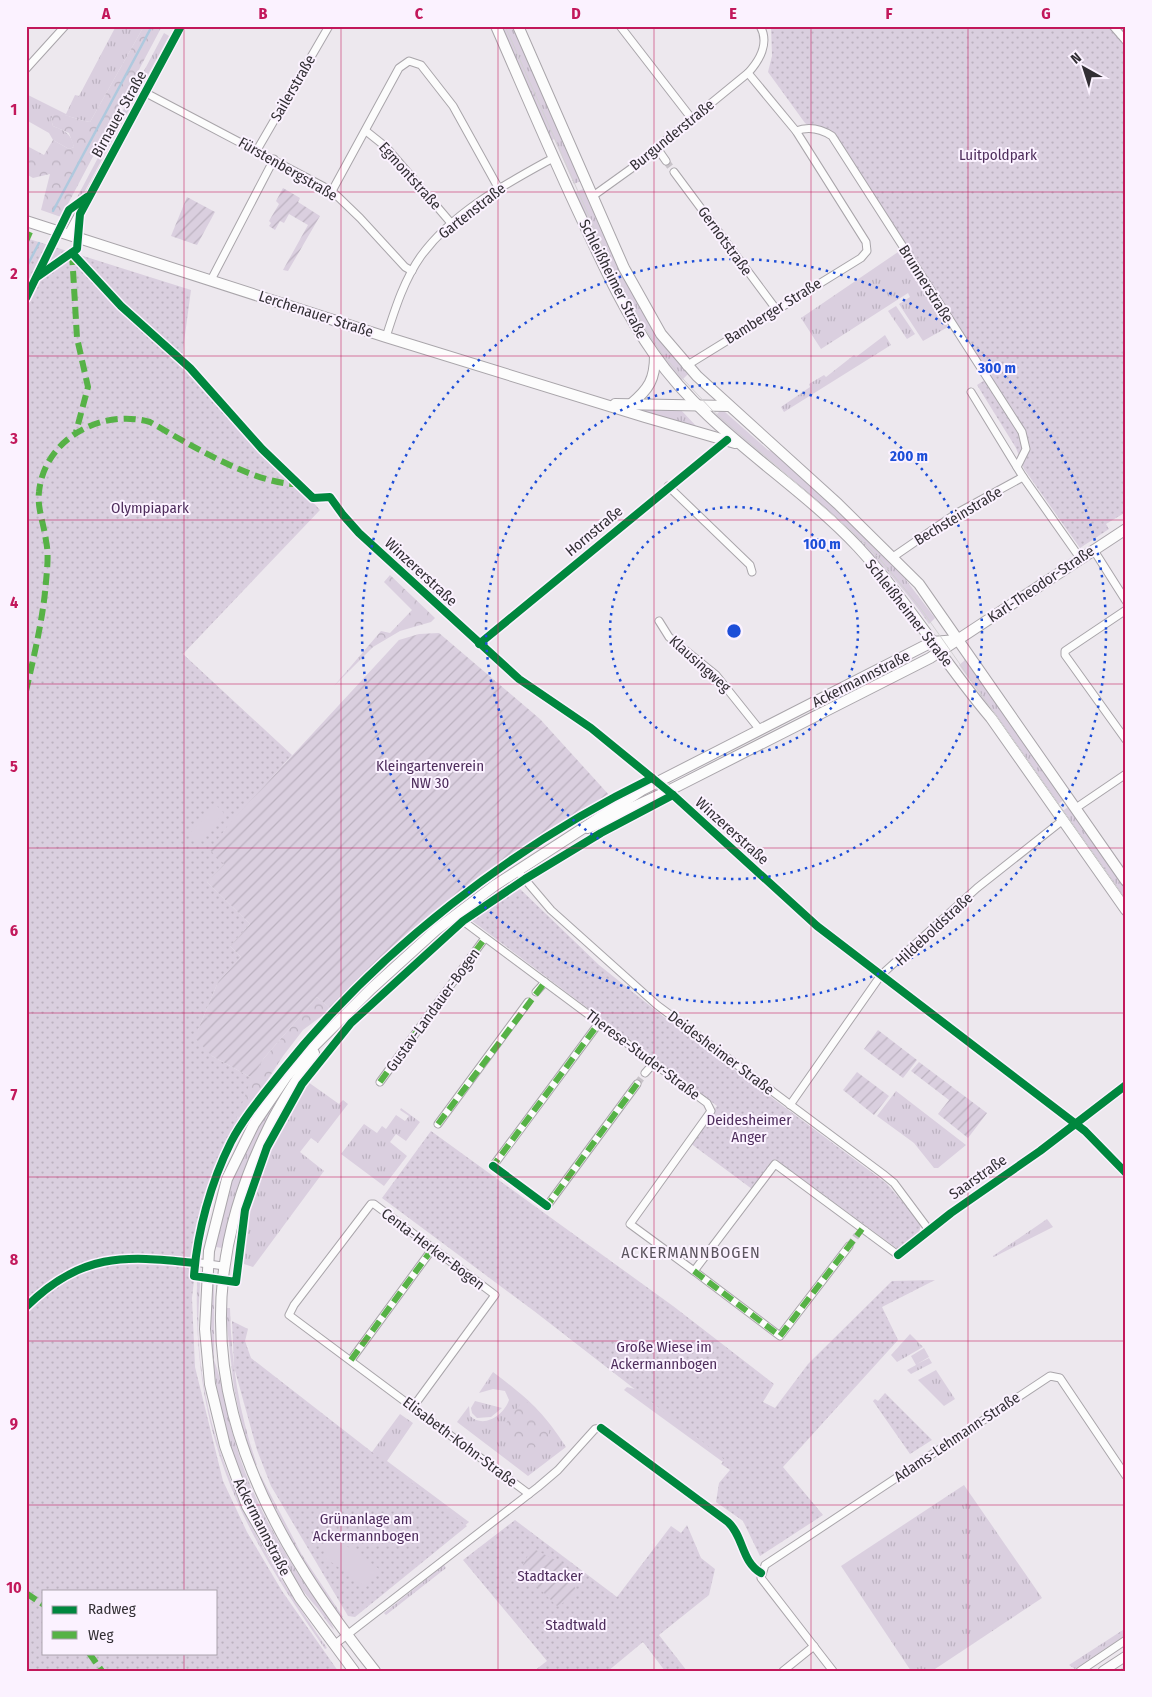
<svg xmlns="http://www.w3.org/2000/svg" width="1152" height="1697" viewBox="0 0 1152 1697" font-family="'Fira Sans Condensed',sans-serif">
<defs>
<pattern id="grass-tufts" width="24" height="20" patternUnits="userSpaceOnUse" patternTransform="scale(1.25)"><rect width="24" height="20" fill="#dacfdf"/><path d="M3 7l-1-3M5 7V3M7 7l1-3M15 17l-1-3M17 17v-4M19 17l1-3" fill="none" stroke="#bcb2c0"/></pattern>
<pattern id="forest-crowns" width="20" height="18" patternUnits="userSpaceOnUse" patternTransform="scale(1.25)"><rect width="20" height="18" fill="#dacfdf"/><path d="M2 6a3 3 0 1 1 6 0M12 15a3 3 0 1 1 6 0" fill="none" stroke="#bcb2c0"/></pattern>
<pattern id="park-dots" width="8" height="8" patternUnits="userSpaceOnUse" patternTransform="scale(1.25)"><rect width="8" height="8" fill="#dacfdf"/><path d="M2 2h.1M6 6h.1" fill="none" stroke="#bcb2c0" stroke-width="1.8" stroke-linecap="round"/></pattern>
<pattern id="garden-furrows" width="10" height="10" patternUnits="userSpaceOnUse" patternTransform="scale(1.25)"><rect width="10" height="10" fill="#dacfdf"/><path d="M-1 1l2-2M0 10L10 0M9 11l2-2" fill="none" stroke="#bcb2c0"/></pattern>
</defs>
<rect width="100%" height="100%" fill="#ede8ee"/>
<g fill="url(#grass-tufts)">
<path d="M116,26H144L90,122C77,120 67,114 54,114L51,119L53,126C65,131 71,133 74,147L69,149L53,140L49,133L26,120V94L66,114L75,95L79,96Z"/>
<path d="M501,26H514L583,180L574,184L554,139L551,141Z"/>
<path d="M164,33L169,36L80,200L73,205Z"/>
<path d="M583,189L603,234L606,233L621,270L641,310L689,373L681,381L638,323L574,193Z"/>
<path d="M901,250L948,327L923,341L899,304L910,297L908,293L821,349L801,318Z"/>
<path d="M896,306L915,334L907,339L888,311Z"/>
<path d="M885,335L891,345L784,412L781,407L810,387L809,384L824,375L826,377L854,355L856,357Z"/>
<path d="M633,409H680L697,427Z"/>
<path d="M708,409L716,415L721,410L725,412L768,450L775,452L908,578L906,580L935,618L929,624C871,538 783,479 708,409Z"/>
<path d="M965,657L1048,778L1065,799L1056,806L984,705L986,703L959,665L964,661Z"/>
<path d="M1071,805L1126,888V903L1061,812Z"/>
<path d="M289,1077L291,1078C258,1135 239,1184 222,1248L216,1247L226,1198L245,1146Z"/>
<path d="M308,1082L339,1104L343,1100L348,1104L318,1143L311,1138L300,1152L324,1171L253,1267L244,1264C243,1197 273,1137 308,1082Z"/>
<path d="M896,1091L966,1145L938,1168H934L914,1143L877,1116Z"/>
<path d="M401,1108L420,1122L406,1141L396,1134L390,1142L407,1156L384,1186L341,1154L364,1124L377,1133L382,1126L386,1129L396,1115L405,1121L409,1116L400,1110Z"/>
<path d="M252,1112H255C249,1124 241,1134 234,1145C220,1164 215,1195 209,1217H207C217,1177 229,1147 252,1112Z"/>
<path d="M1047,1219L1053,1227L994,1257L993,1256Z"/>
<path d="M197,1282H200C199,1304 197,1326 199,1347C209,1465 261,1553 327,1648L325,1649C239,1527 193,1435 197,1282Z"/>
<path d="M211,1284H214V1360C224,1387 227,1417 236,1445C249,1490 272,1532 297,1572C304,1583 333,1621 334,1630C326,1622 321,1611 313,1603C297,1585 285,1564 272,1543C225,1460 208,1378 211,1284Z"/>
<path d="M225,1308H230C231,1363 239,1413 257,1465L254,1464L245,1440L234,1388Z"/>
<path d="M910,1334L923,1347L897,1362L891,1355Z"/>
<path d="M924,1348L929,1357L917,1364L929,1358L932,1363L911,1374L907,1370L916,1365L911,1356Z"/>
<path d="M936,1370L955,1399L944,1406L918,1380Z"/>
<path d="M493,1372C527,1398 542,1410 566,1447L528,1476L457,1422L469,1406L470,1416C484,1429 504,1415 509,1400L505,1391L493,1389L479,1393Z"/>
<path d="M627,1387L669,1398L731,1459L727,1465L624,1390Z"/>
<path d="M475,1401L502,1408L491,1417L477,1418L472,1413L471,1408Z"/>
<path d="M400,1414L413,1423L387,1461L469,1522L462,1528L369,1456Z"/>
<path d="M261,1476L302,1555L343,1617L341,1618L300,1556L260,1479Z"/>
<path d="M964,1485L1042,1598L932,1671H911L841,1566Z"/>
<path d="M444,1565L446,1568L386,1615L384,1613Z"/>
<path d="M1126,1628V1635L1075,1669L1069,1665Z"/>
</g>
<g fill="url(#forest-crowns)">
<path d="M144,26L161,28L61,217L41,210L50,174L33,178L26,174V149L29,147L44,155L53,140L69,149L74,147L69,133L53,126L51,119L54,113C67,114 77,120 90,122Z"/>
<path d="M390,575L435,618L431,622L400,631L373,647L334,686L381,631L390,633L412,610L384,582Z"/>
<path d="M317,997L331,1009L303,1030L283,1056L233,1133L217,1127L264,1058Z"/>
<path d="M524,1399L550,1427L548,1438L528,1452C513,1447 510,1441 503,1427Z"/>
</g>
<g fill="url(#park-dots)" fill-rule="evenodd">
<path d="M771,26H1126V512L1106,524L1109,529L1080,548L1024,469L1016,448L977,385L988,378L832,136L812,128L805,123L768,72L772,56Z"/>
<path d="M26,238L191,290L182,357L320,510L183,654L292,755L224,831V864L207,882L250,924L230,946L241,957L218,982L198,1030L212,1056L252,1078L203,1203L192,1298L195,1367L223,1481L247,1532L282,1591L338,1671H26ZM44,1591H216V1653H44Z"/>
<path d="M518,887L599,965L664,1017L886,1183L921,1223L919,1234L899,1250L775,1159L752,1189L690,1143L717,1106L471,920Z"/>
<path d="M431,1131L673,1306L774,1384L763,1402L775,1408L808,1364L892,1281L935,1280L882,1307L898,1340L783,1467L823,1515L760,1556L743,1521L716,1502L719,1483L730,1470L721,1464L725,1459L534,1311L382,1198Z"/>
<path d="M232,1321L248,1329L245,1341L251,1358L467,1526L355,1617L348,1616L271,1486L257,1450L234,1367Z"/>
<path d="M885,1393L932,1440L910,1454L873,1401L875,1399L878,1401Z"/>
<path d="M515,1520L617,1597L671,1526L681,1533L687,1525L701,1558L715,1569L709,1595L659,1635L687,1671H665L643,1642L608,1671H534L547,1661L463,1560Z"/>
</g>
<g fill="url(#garden-furrows)">
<path d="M283,188L300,198L298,202L320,216L288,271L283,270L308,225L289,214L284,223L280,221L275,230L269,226L271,223L269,221L279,204L276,201Z"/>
<path d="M187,197L215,212L197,245L171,236Z"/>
<path d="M439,633L540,719L610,796C570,822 527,846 487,874C430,912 380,961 331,1009L317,997L264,1058L252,1078L212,1056L193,1036L198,1030L218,982L241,957L230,946L250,924L207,882L224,864L210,850L229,824L399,640L419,634Z"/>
<path d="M878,1030L917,1060L903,1078L864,1049Z"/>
<path d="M919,1062L987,1113L968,1138L938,1114L949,1100L911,1071Z"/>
<path d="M857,1072L889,1096L874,1115L843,1090Z"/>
<path d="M532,1548L563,1564L577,1592L576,1596L557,1606L539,1588L523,1565Z"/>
</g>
<g fill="#dacfdf">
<path d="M216,805L224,813L198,842L189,834Z"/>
<path d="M337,1539L379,1569L366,1587L324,1557C323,1549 326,1546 330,1540Z"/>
</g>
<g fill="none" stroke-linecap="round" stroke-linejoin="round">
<g stroke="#afc9de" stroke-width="2.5">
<path d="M53,211L152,26"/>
<path d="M26,268L39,243"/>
</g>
<g stroke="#c8c3c9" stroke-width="7" stroke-dasharray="7 3.5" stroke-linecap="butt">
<path d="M666,161L674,172"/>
<path d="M637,1084L645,1073"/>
<path d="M849,1246L857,1235"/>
</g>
<defs>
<g id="minor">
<path d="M620,26L692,119"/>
<path d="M1113,26L1126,41"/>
<path d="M26,69L65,26"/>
<path d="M146,93L332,191L360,218L405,267L412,271"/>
<path d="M366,131L386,147L451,223"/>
<path d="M796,131C809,126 821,129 832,136L1022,432L1026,449L1017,467"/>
<path d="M657,148L666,161"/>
<path d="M257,150L329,26"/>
<path d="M674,172L776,309"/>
<path d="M332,191L399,68L409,61L421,65L453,106L499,189"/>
<path d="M593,196L632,168L748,73"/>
<path d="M68,234L181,26"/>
<path d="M211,280L274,159"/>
<path d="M386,337C395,309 404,280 421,256C454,211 506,184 553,158"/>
<path d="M686,366L861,258L867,251L866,242L796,131L748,73C759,61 770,43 760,26"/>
<path d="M971,392L1023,477L1080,558"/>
<path d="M668,486L750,565L752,572"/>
<path d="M330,497L343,515L359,533L519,679L591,728L673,795L817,926L1085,1131L1126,1173"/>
<path d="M1093,549L1126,601"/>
<path d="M893,557L957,513L1023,477"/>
<path d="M1126,610L1065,651V655L1126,740"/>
<path d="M659,621L669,637L716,675L760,730"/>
<path d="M479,644L727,440"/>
<path d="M1076,808L1126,774"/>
<path d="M517,870L551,910L657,1005L883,1174L894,1183L929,1230"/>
<path d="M455,915L707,1103L711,1111L630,1224L694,1271L775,1164L898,1255L951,1213L1040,1151L1126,1085"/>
<path d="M536,992L545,982"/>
<path d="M645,1073L653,1064"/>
<path d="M380,1082L485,938"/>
<path d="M790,1105L881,975L977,888L1063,820"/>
<path d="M438,1124L528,1002"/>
<path d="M493,1166L599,1023"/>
<path d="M547,1206L637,1084"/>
<path d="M694,1271L780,1336L849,1246"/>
<path d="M26,1307C89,1245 144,1256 224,1266"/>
<path d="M351,1360L433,1248"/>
<path d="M413,1407L495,1295L374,1204H371L294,1305L289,1315L529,1494"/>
<path d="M334,1645L538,1487L558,1470L595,1429L601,1428"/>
<path d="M783,1671L814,1646"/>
<path d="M833,1671L761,1578L765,1565L1050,1376L1060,1378L1126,1476"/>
<path d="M1080,1671L1126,1640"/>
</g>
<path id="tertiary" d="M1103,1671L1126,1656"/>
<g id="secondary">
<path d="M496,26C525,92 553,159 584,224C605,269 625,313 654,354C708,432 794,479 858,547C907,600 944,663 991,718L1126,910"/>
<path d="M518,26L624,268L661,334L697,376L838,504L919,584L1126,881"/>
<path d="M26,221L386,337L645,417L735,443"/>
<path d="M615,404L729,406"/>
<path d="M631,404C649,389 655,379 655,356"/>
<path d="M588,828L668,791L930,658L1126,529"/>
<path d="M314,1053C299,1077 281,1101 269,1127C166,1335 241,1502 375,1671"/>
<path d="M354,1671L300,1598L247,1506L225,1446L210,1384L205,1329L209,1251L227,1179L254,1124L286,1077L304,1056L371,989L436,930L494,886L642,790L932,642L957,640"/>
</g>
</defs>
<use href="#minor" stroke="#a9a5aa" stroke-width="9"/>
<use href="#tertiary" stroke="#a9a5aa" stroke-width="11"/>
<use href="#secondary" stroke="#a9a5aa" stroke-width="12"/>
<use href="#minor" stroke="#fcfcfc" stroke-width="7"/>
<use href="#tertiary" stroke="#fcfcfc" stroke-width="9"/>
<use href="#secondary" stroke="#fcfcfc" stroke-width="10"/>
<g stroke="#d3d1d3" stroke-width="1">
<path d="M505,26L614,273L645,328L660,351L684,380L712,410L857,536L879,558L919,606L1126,900"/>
<path d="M1118,1671L1126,1666"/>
</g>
<g stroke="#56b246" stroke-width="6" stroke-dasharray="12 6" stroke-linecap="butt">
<path d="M26,241L30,232"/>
<path d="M72,253L77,338L88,387L76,432"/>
<path d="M26,691C34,656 43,619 46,582C47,569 49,554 46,541C44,524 37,508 39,492C44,439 102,408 150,422C187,443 255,485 298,484"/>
<path d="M380,1082L485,938"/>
<path d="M438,1124L545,982"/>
<path d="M496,1168L493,1166L599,1023"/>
<path d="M544,1204L547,1206L637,1084"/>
<path d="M694,1271L780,1336L862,1229"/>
<path d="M351,1360L433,1248"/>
<path d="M26,1593L44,1605"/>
<path d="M89,1653L102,1671"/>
</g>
<defs>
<g id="cycleway">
<path d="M72,253L121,306L190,368L262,449L313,498L330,497L343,515L359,533L519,679L591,728L673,795L817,926L1085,1131L1126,1173"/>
<path d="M37,277L77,249L80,214L181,26"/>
<path d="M26,298L69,210L87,197"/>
<path d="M479,644L727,440"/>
<path d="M652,778C514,845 377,951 282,1071C264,1094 244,1117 231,1142C211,1182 197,1232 194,1276L236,1282L245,1210L267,1147L302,1084L351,1023L463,921L525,879L601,833L673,795"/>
<path d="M493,1166L547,1206"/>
<path d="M898,1255L951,1213L1040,1151L1126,1085"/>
<path d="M26,1307C81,1253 123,1255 195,1263"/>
<path d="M601,1428L728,1522C744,1537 741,1561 761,1573"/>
</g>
</defs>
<use href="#cycleway" stroke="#fbf2ff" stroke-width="11"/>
<use href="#cycleway" stroke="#00873e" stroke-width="8"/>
</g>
<path fill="none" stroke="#c2185b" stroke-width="1" stroke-opacity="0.55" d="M184,26V1591M341,26V1671M498,26V1671M654,26V1671M811,26V1671M968,26V1671M26,192H1126M26,356H1126M26,520H1126M26,684H1126M26,848H1126M26,1013H1126M26,1177H1126M26,1341H1126M26,1505H1126M184,1653V1671"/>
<g fill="none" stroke="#1d4ed8" stroke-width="2.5" stroke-dasharray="2.5 5">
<circle cx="734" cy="631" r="124"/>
<circle cx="734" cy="631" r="248"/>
<circle cx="734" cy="631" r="372"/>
</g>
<g text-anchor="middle" stroke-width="4" stroke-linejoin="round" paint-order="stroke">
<g font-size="15" fill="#322f34" stroke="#fbf2ff">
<text transform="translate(293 88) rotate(-60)" y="5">Sailerstraße</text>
<text transform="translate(119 114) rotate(-61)" y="5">Birnauer Straße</text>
<text transform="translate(672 135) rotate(-39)" y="5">Burgunderstraße</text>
<text transform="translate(288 169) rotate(30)" y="5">Fürstenbergstraße</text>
<text transform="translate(410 176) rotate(48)" y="5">Egmontstraße</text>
<text transform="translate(472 211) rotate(-38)" y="5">Gartenstraße</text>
<text transform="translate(725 241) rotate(54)" y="5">Gernotstraße</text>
<text transform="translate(613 279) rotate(63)" y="5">Schleißheimer Straße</text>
<text transform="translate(926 284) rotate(58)" y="5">Brunnerstraße</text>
<text transform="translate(773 311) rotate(-32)" y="5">Bamberger Straße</text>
<text transform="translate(316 314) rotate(18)" y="5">Lerchenauer Straße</text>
<text transform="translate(958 516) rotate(-31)" y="5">Bechsteinstraße</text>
<text transform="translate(594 531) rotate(-40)" y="5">Hornstraße</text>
<text transform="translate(421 572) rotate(43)" y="5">Winzererstraße</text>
<text transform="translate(1041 584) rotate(-34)" y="5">Karl-Theodor-Straße</text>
<text transform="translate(909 613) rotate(52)" y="5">Schleißheimer Straße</text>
<text transform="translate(700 664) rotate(42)" y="5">Klausingweg</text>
<text transform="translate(861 679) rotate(-27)" y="5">Ackermannstraße</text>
<text transform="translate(732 831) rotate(42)" y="5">Winzererstraße</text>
<text transform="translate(934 929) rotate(-43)" y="5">Hildeboldstraße</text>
<text transform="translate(433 1010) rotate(-54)" y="5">Gustav-Landauer-Bogen</text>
<text transform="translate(721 1053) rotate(37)" y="5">Deidesheimer Straße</text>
<text transform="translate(643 1055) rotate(37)" y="5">Therese-Studer-Straße</text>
<text transform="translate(978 1177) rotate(-35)" y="5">Saarstraße</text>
<text transform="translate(433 1249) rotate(37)" y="5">Centa-Herker-Bogen</text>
<text transform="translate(957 1437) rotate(-34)" y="5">Adams-Lehmann-Straße</text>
<text transform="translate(460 1442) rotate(37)" y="5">Elisabeth-Kohn-Straße</text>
<text transform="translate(262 1527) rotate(63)" y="5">Ackermannstraße</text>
</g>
<g font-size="15" fill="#4e2d5c" stroke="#fbf2ff">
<text x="998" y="160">Luitpoldpark</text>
<text x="150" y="513">Olympiapark</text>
<text x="430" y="771">Kleingartenverein<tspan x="430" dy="17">NW 30</tspan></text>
<text x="749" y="1125">Deidesheimer<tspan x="749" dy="17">Anger</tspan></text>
<text x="664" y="1352">Große Wiese im<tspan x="664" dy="17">Ackermannbogen</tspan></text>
<text x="366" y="1524">Grünanlage am<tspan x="366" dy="17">Ackermannbogen</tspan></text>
<text x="550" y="1581">Stadtacker</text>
<text x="576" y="1630">Stadtwald</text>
</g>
<g font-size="16" letter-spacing="1" fill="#5c555f" stroke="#fbf2ff">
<text x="691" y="1258">ACKERMANNBOGEN</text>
</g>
</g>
<circle cx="734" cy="631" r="8" fill="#1d4ed8" stroke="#fbf2ff" stroke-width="2.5"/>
<g font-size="15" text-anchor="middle" font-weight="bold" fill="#1d4ed8" stroke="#fbf2ff" stroke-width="4" stroke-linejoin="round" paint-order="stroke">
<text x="997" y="373">300 m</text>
<text x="909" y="461">200 m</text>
<text x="822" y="549">100 m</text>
</g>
<rect width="1152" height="1697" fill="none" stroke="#fbf2ff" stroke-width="55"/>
<rect x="42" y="1590" width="175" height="65" fill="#fbf2ff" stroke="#aba4ae"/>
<rect x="52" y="1606" width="25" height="8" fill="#00873e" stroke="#aba4ae"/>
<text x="88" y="1614" font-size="15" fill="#322f34">Radweg</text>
<rect x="52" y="1631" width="25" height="8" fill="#56b246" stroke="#aba4ae"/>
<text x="88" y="1640" font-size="15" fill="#322f34">Weg</text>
<g transform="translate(1084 68) rotate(321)" stroke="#fbf2ff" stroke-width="4" paint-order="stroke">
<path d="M0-4L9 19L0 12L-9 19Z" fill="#322f34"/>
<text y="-8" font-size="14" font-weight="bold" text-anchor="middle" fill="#322f34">N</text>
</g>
<rect x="28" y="28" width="1096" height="1642" fill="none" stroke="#c2185b" stroke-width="2"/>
<g font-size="16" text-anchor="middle" font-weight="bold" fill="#c2185b">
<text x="106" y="19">A</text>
<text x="263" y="19">B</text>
<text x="419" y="19">C</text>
<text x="576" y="19">D</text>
<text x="733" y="19">E</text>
<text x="889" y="19">F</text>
<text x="1046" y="19">G</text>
<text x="14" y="115">1</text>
<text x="14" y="279">2</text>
<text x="14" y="444">3</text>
<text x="14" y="608">4</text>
<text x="14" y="772">5</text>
<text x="14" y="936">6</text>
<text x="14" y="1100">7</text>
<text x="14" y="1265">8</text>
<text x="14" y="1429">9</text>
<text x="14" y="1593">10</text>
</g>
</svg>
